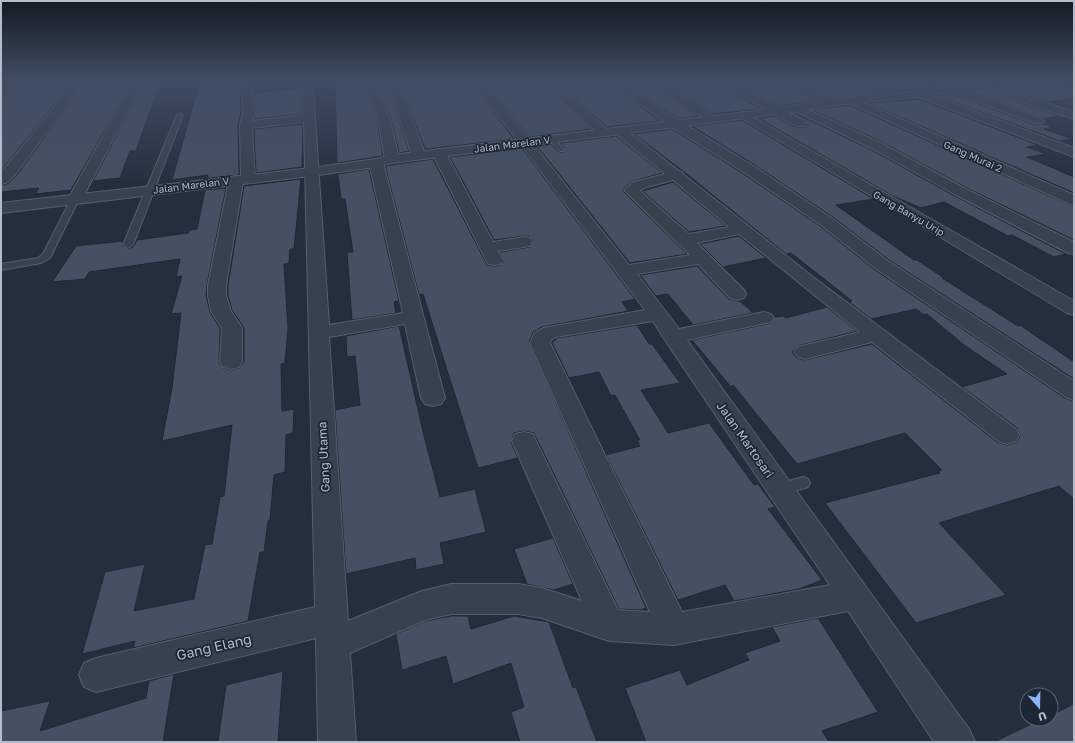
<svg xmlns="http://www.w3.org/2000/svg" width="1075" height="743" viewBox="0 0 1075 743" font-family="'Golos Text',sans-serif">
<rect width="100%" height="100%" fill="#242f3e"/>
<g fill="#455162" stroke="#1f2835">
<path d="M20,80H74L1,171V96L6,95Z"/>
<path d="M87,80H133L71,190L35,194L39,188L1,192V185L7,184L16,176Z"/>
<path d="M145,80H161L136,151H130L120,178L93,181Z"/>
<path d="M200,80H240L241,112L238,125L239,175L208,178V175L172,180Z"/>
<path d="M335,80H361L377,119L383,156L337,163Z"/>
<path d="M373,80H386L409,151L399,153L391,118Z"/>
<path d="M398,80H469L514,139L425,149Z"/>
<path d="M482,80H539L591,129L529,137Z"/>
<path d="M552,80H606L660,121L607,127Z"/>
<path d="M620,80H644L698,116L679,119Z"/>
<path d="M658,80H712V81L761,109L713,114Z"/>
<path d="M727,80H779L780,83L817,101L780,106Z"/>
<path d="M795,80H841L842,83L868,94L835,98Z"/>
<path d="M857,80H923L924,83L935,87L888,92Z"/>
<path d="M940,80H986L953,84Z"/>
<path d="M1028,80H1039L1041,83L1074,92V98L1048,102L1007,90L1001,94L1003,97L1060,116L1044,119L968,90L1022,84Z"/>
<path d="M302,88V114L255,119L256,112L254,93Z"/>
<path d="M950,93L1033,124H1043L1053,127L1044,129L1073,139L1060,141L937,96Z"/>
<path d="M919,99L1038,145L1027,147L1046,154L1027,157L1074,177V193L868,103Z"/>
<path d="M849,105L1074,207V240L965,187L880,141L812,110Z"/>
<path d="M794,113L870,149L953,195L1066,254L1054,257L1012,235L1008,236L944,202L921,208L893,196L758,118L775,116L795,127H805L807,124L805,119Z"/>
<path d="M742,120L874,199L836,205L914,260H917L944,278H942L1018,326L1020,325L1074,362V379L889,260L834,218L753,164L692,126Z"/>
<path d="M303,124L302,167L256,173L254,129Z"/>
<path d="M672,129L741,172L820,226L875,270L1065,398L1074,401V499L1059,486L939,523L1006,595L916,623L825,503L940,473L938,471L942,470L905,433L797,464L733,385L731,387L692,340L771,323L775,317L783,316L786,318L827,307L857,331L798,346L792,352L797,358L805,360L872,344L997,442L1007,445L1017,442L1020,436L1017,428L962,387L1007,374L964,345L927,314L924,315L916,309L871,319L849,302L852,301L791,253L786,254L683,171L634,134Z"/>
<path d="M616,136L662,173L634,181L623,189V191L687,254L630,263L537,146L551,144L559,152H564L565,148L560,143Z"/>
<path d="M522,148L635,299L622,302L628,311L542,327L533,332L529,342L646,608L640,610L619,609L534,433L524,431L514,433L511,442L518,458L478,468L423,294L419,295L385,166L433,159L487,265L494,266L500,265L504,261L500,252L530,247L533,241L530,237L524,236L494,240L450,157Z"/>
<path d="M369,169L399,301L394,302L396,313L352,320L347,252H353L345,199H341L338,174Z"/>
<path d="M301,179L294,249H290L289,263L284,264L288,328L285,363L281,364L282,411L294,409L293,433L286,435L285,472L274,475L270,520L268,521L264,552H260L248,621L133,648L135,641L82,654L105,572L145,564L134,611L194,599L205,545L212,544L220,497L224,496L232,425L162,441L172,388L181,313L171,314L182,276L176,277L180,259L89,272L85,279L52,282L76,246L123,241L122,246L129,249L134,246L137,240L188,233L190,230L197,229L205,190L226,188L207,285L206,296L210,312L220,328L219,363L223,368L231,370L239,368L244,362V328L232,310L228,296V285L244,186Z"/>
<path d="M673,182L726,226L689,232L642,191Z"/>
<path d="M739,236L766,258L723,267L700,244Z"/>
<path d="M697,266L729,299L737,301H740L753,313L693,325L668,294L656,296L640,275Z"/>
<path d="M637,325L649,344H652L680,383L641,390L668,433L709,423L754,485L758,484L775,507L768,509L822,580L799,589L734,601L725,585L678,600L606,455L640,446L637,440H640L615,395L611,396L599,372L569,378L552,343L557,338Z"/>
<path d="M399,326L424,436L440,497L475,489L486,532L440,543L444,564L416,570L415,558L346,574L335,410L360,405L355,356L347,357L346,336Z"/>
<path d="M553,538L573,584L554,590L527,584L514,549Z"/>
<path d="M451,616H468L471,629L514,616L549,622L573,688L576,687L597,742H520L511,712L524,707L511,663L453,684L446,656L402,670L396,634L425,621Z"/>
<path d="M818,618L878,712L822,731L829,742H646L625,688L680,670L687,685L749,660L745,653L780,641L772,627Z"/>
<path d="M283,671L278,742H218L226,685Z"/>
<path d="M174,674L163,742H1V711L50,701L40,731L146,698L149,681Z"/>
<path d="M1074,704V742H994L1042,719H1051V715Z"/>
</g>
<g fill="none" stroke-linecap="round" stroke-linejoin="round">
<defs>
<g id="service">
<path d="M180,113L183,115L133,245L128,248L125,247L123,245L177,115Z"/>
<path d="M552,138L564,149V151H560L549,140Z"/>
<path d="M72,197H78L79,199L50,258L41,263L1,270V264L38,258L43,254Z"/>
<path d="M803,477L808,479L810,483L808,487L780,495L775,493L773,489L775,485Z"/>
</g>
<g id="minor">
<path d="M8,80H18L5,94L1,95V86Z"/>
<path d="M76,80H86L15,175L6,183L1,184V173Z"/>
<path d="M134,80H144L82,199L80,202L75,203L70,202L68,199Z"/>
<path d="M241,80H251L255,112L253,121L303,115V89L308,86L313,89L329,325L403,313L369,163L371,160H381L383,163L445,398L441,404L433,406L425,404L421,398L405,324L329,337L348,621L422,591L451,584H518L542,588L582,601L512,441L515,434L524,432L533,434L536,441L618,610L650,612L530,343L534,333L543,328L645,310L522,146L470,80H480L530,140L629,265L690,255L624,190L634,182L665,174L616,134L614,131L616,128H624L679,171L682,172L684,175L813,277L1016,429L1019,435L1016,441L1007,444L998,441L872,342L805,359L798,357L794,352L798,347L860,332L739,234L697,243L744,290L746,294L744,298L737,300L730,298L698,264L637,274L679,329L764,312L771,314L774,318L771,322L687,340L969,729L975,742H934L848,611L674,645L609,641L542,618L518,614H451L425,620L350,653L356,742H318L316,638L96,692L84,687L79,675L84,663L96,658L315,607L304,122L252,128L255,179L253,182L248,183L243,182L226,285V296L231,311L242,328V362L239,367L231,369L223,367L220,362L222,328L211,311L208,296V285L229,180L231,177L236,176L241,177L240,125L243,112ZM673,180L729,227L689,234L640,191L644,188ZM653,321L663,337L830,585L682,612L550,343L551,340L556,337Z"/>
<path d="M362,80H372L390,119L399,159L397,162H387L385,159L378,119Z"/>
<path d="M387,80H397L426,156L424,159H414L412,156Z"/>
<path d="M540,80H550L608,130L610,133L608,136H600Z"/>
<path d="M607,80H618L678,120L752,165L833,219L888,261L1074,381V400L1066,397L876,269L821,225L742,171L670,126Z"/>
<path d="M645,80H656L718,119L716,121H708Z"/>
<path d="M713,80H725L804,120L806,123L804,126H796Z"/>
<path d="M780,80H792L838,101L840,103L838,105H830L781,82Z"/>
<path d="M842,80H854L891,95L892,97L887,100L883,99L843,82Z"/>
<path d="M924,80H937L1042,119L1044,121L1042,123H1034L925,82Z"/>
<path d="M1040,80H1055L1074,85V91L1041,82Z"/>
<path d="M920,91L1074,148V157L916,96L915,94Z"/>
<path d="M1007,91L1074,112V119L1003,96L1002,94Z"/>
<path d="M851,97L1074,195V206L847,102L846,100L847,98Z"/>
<path d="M797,105L879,142L964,188L1074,242V254L1068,253L954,194L871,148L793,110L791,108L793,106Z"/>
<path d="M744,112L1074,301V315L1067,313L740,117L738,115L740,113Z"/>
<path d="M439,149L444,150L446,153L493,242L524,237L530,238L532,242L530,246L498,251L503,260L500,264L494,265L488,264L432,153L434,150Z"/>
</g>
<path id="tertiary" d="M993,80H1027L1022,83L977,87L920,97L851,103L778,114L392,163L376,167L311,176L1,213V203L311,168L376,159L392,155L778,108L851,97L920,91Z"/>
</defs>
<use href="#service" stroke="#565f6c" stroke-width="2"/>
<use href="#minor" stroke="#565f6c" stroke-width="2"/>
<use href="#tertiary" stroke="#565f6c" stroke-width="2"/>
<use href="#service" fill="#38414e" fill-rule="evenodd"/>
<use href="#minor" fill="#38414e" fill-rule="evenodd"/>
<use href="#tertiary" fill="#38414e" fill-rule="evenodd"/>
</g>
<linearGradient id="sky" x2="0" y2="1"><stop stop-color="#141a22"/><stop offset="0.43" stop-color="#3f4d63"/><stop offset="1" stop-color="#3f4d63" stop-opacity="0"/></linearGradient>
<rect width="1075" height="184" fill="url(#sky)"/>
<g text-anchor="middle" stroke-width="3.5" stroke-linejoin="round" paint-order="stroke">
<g font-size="10" fill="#b4bcc9" stroke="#1d2633">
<text transform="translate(512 144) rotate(-7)" y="4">Jalan Marelan V</text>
<text transform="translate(973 156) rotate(24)" y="4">Gang Murai 2</text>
<text transform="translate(191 185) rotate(-7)" y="4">Jalan Marelan V</text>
<text transform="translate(909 213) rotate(30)" y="4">Gang Banyu Urip</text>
</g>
<g font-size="12" fill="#b4bcc9" stroke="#1d2633">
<text transform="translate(745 440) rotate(55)" y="4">Jalan Martosari</text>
<text transform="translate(324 457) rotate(-93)" y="4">Gang Utama</text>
</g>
<g font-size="14" fill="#b4bcc9" stroke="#1d2633">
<text transform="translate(214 647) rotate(-13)" y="5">Gang Elang</text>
</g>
</g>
<rect width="1075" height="743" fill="none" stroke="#b4bcc9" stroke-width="4"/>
<g transform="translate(1039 707) rotate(160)"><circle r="19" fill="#1d2633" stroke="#59626f"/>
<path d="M0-3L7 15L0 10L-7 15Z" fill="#8ab4f8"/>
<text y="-6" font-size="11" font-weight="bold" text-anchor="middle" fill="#b4bcc9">U</text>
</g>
</svg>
